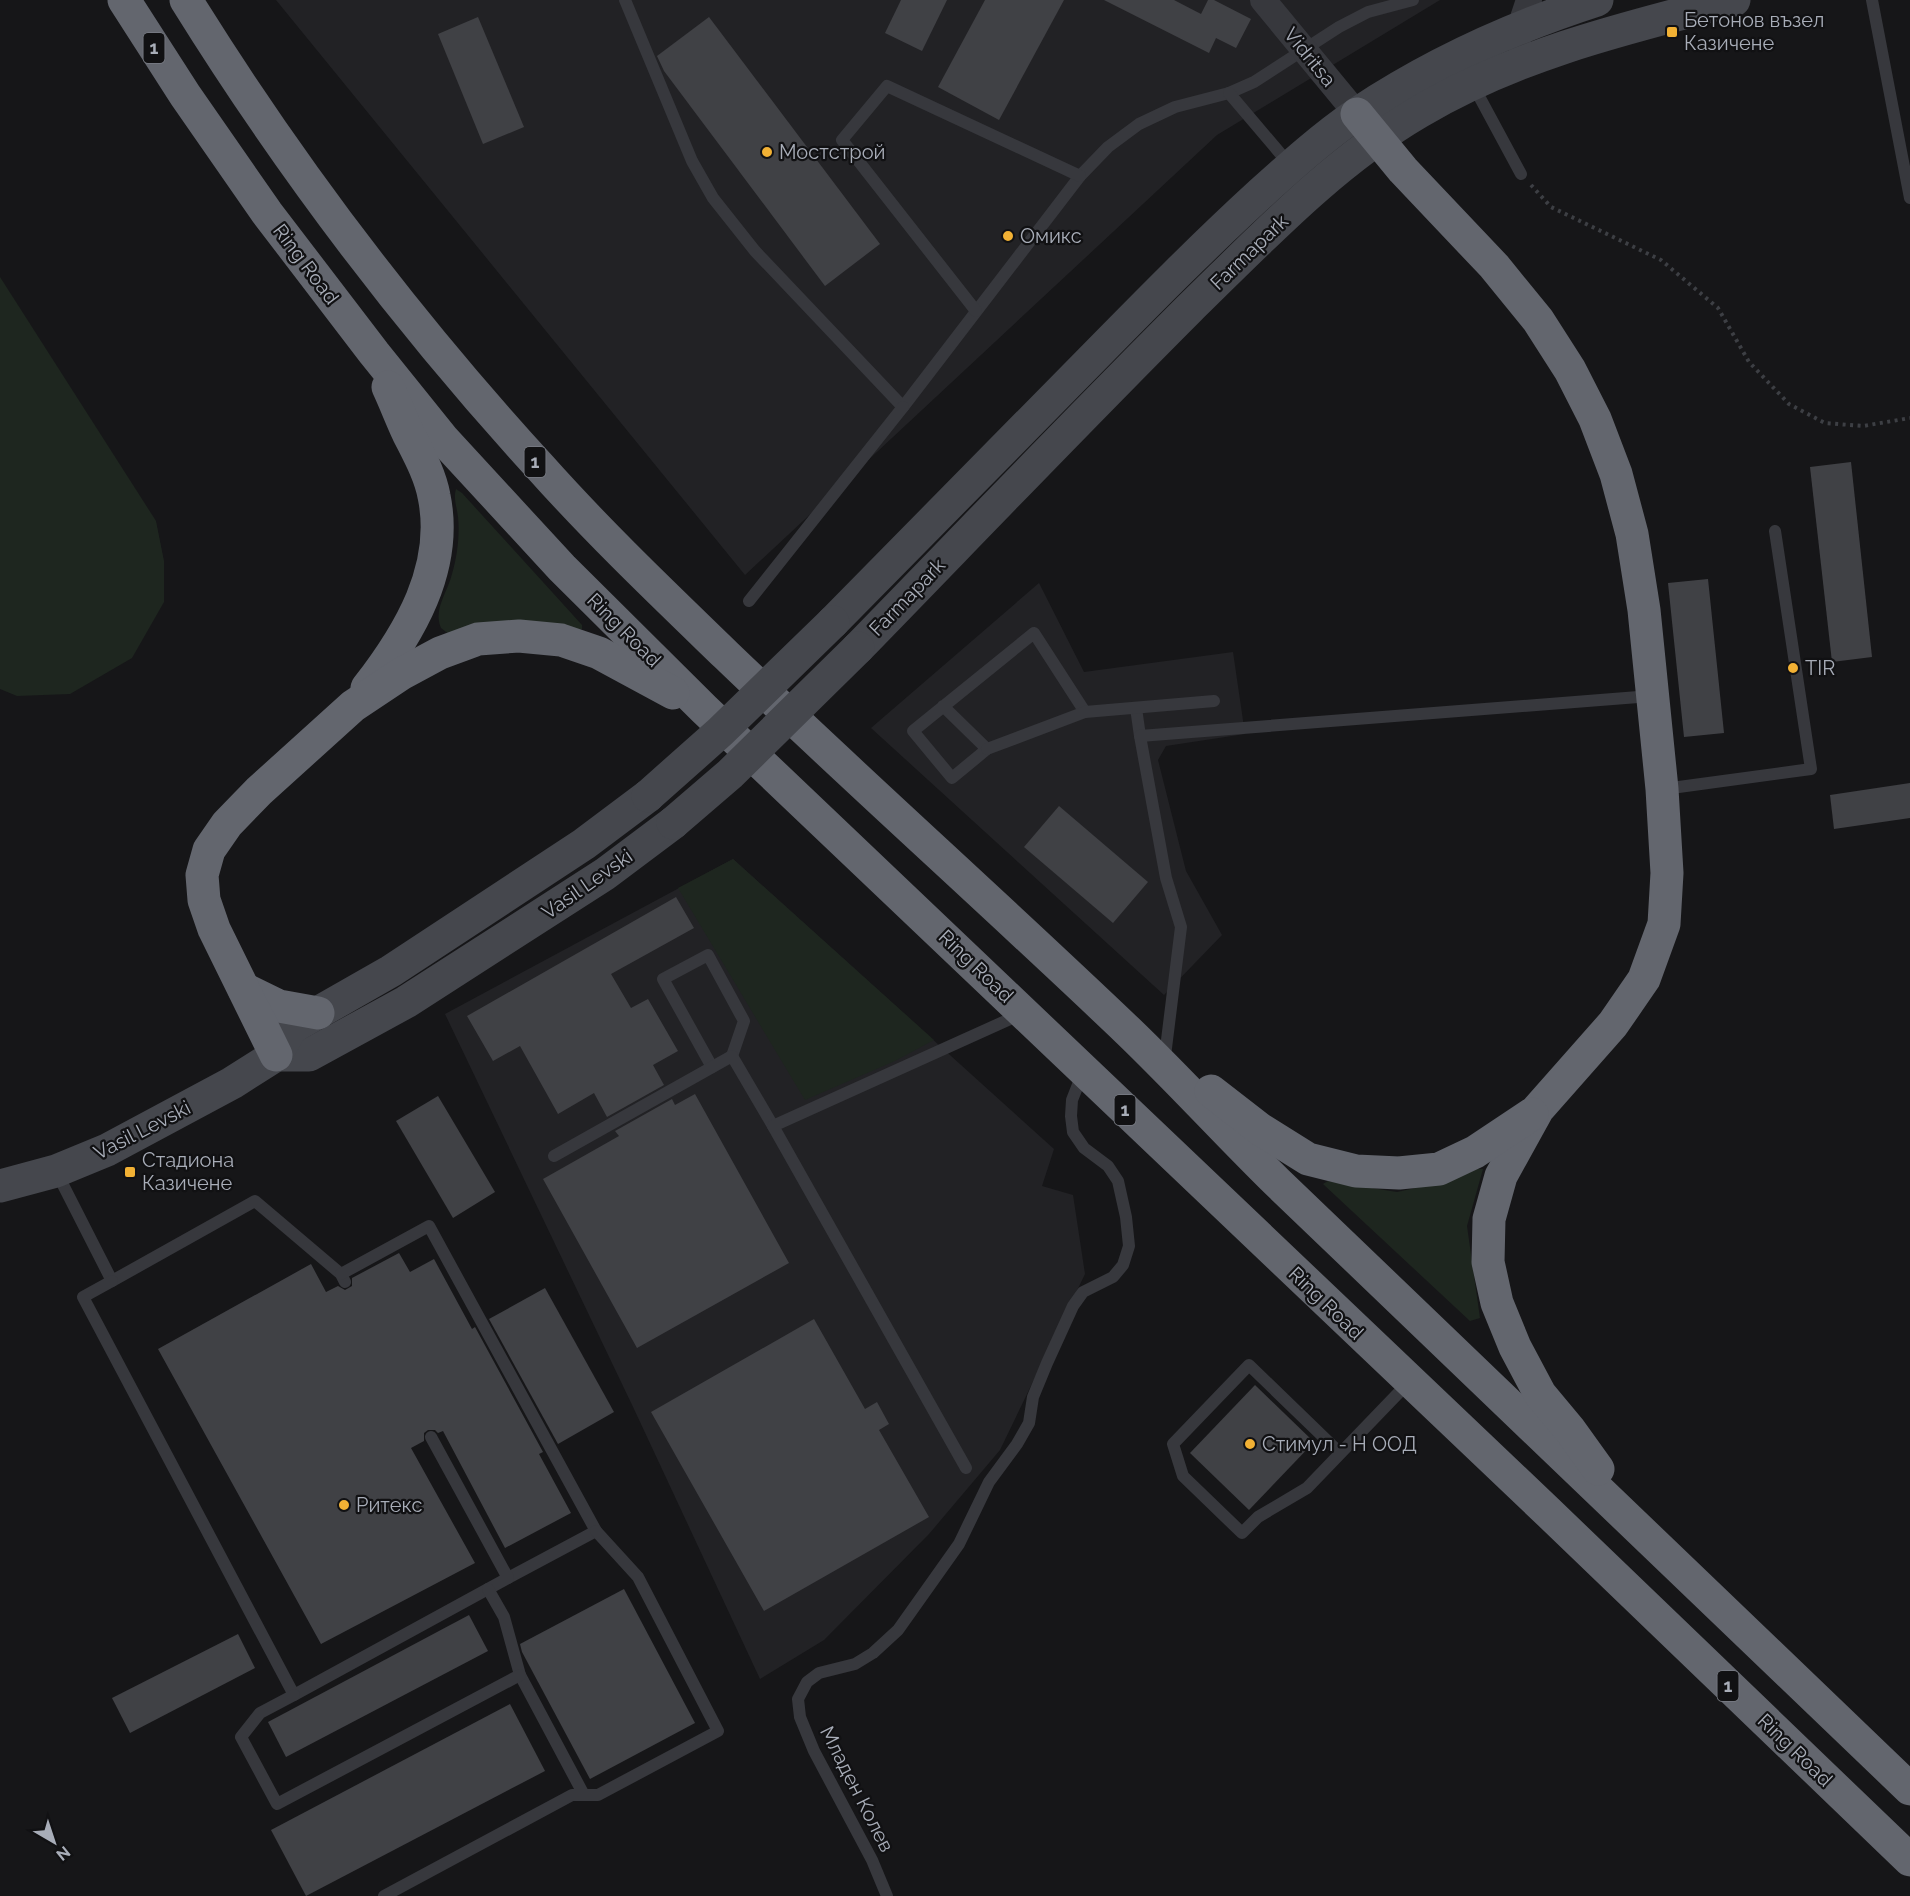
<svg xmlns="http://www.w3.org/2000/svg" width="1910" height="1896" viewBox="0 0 1910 1896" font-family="Raleway,sans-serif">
<rect width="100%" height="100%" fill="#161618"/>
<g fill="#222225">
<path d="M276,0H1440L1217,135L745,575Z"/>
<path d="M1039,583L1084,672L1233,652L1245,734L1166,746L1158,760L1186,871L1222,935L1164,995L871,728Z"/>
<path d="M733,859L1054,1149L1042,1186L1073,1195L1085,1274L1000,1450L929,1534L824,1640L760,1679L634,1409L445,1014Z"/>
</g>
<g fill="#1e261f">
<path d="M0,277L156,521L164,561V602L132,658L70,694L17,696L0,689Z"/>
<path d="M456,489L462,493L582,625V629L450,635L441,628C433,609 447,594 452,574C457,557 460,535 458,517C457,507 453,499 456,489Z"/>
<path d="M733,859L934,1040L895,1061L805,1100L678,888Z"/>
<path d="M1477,1169H1483L1467,1226L1480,1318L1470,1321L1323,1184L1328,1181L1397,1192L1452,1180Z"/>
</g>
<g fill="#404145">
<path d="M901,0H947L922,51L885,33Z"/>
<path d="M985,0H1064L999,120L938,87Z"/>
<path d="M1104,0H1174L1201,14L1208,0H1214L1251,19L1236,48L1216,38L1209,53Z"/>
<path d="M478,17L524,127L483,144L438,34Z"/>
<path d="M709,17L880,244L825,286L664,71L657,56Z"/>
<path d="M1851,462L1872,657L1832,662L1810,467Z"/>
<path d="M1708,579L1724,733L1684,737L1668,583Z"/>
<path d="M1910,783V818L1834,829L1830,795Z"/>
<path d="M1059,806L1148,882L1113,923L1024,847Z"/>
<path d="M676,897L694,928L611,974L631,1008L648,999L678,1051L653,1065L664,1085L607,1117L594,1093L558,1114L520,1046L493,1061L467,1016Z"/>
<path d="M695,1094L789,1263L637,1348L543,1179L619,1136L615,1131L672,1099L675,1105Z"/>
<path d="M438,1096L495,1192L453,1218L396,1121Z"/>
<path d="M399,1253L410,1272L434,1259L472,1329L475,1327L543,1452L539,1454L571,1513L505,1548L443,1431L438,1433L435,1430H428L424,1433V1441L411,1448L475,1563L321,1644L158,1349L311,1264L326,1292L338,1286L345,1290L352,1286V1278Z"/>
<path d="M545,1288L614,1412L558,1444L489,1319Z"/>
<path d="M814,1319L865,1409L877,1402L889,1424L879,1430L929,1517L764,1611L651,1412Z"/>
<path d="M1255,1385L1314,1442L1249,1510L1190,1453Z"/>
<path d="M624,1589L695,1723L590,1779L522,1652L520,1644Z"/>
<path d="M469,1615L488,1651L286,1757L268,1722Z"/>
<path d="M238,1634L255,1668L130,1733L112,1698Z"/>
<path d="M510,1704L545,1771L306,1896L271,1830Z"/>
</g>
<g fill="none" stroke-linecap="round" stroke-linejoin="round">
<path stroke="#3d3f44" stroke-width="4" stroke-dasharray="3 4.5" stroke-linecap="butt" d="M1531,185L1551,207L1661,260L1718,308L1749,362L1789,404L1825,423L1863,426L1910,418"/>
<g stroke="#37383d" stroke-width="12">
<path d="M625,0L692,161L713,198L755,251L903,407L1080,176L1108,147L1139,124L1175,107L1229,93L1254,82L1339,27L1368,12L1413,0"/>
<path d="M1872,0L1910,198"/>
<path d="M1473,85L1521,174"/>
<path d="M1229,93L1290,165"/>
<path d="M976,311L842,140L887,86L1080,176"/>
<path d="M749,601L903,407"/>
<path d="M943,706L987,749L952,778L913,731L1034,633L1085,712"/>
<path d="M1136,708L1140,736"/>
<path d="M987,749L1085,712L1214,701"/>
<path d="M1664,789L1811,769L1775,531"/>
<path d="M1165,1056L1181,927L1166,878L1140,736L1651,696"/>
<path d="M712,1067L663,979L708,955L744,1021L732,1056"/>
<path d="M554,1156L732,1056L773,1126"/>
<path d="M57,1173L112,1281L255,1201L341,1274L345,1282"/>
<path d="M341,1274L429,1226L596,1531L508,1578"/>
<path d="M112,1281L83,1297L294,1695L508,1578L431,1437"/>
<path d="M1340,1453L1249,1365L1173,1444L1183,1476L1242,1533L1258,1517L1307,1488L1409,1382"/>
<path d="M966,1468L773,1126L1021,1014"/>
<path d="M488,1589L504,1617L520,1675L584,1795"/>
<path d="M294,1695L260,1713L241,1737L277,1804L520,1675"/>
<path d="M384,1896L572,1795H598L718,1731L638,1577L596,1531"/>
<path d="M887,1896L872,1860L814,1751L800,1717L798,1699L807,1682L819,1673L855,1664L873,1653L898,1630L959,1544L989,1482L1017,1444L1029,1423L1033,1397L1047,1363L1073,1306L1083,1292L1113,1277L1123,1265L1129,1246L1126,1217L1118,1181L1108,1166L1084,1148L1073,1132L1071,1116L1072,1100L1083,1072"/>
</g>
<g stroke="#37383d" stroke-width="26">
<path d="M1263,0L1357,114"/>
<path d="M1518,41L1520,27L1529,0"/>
</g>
<g stroke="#45474d" stroke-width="33">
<path d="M833,622C918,535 1004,448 1090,361C1146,304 1202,247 1261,193C1292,165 1323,137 1358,113C1432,64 1513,27 1597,0"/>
<path d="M858,648C968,535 1078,420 1190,308C1262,238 1332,163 1419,112C1517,54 1625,28 1734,0"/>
<path d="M276,1055H309L406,1002L605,874L673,823"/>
<path d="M0,1186L56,1171L107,1150L232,1083L276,1055L291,1028L391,971L584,844L648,796"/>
</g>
<g stroke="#63666e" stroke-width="33">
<path d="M124,0L185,95L267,213L374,353L444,440L562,568L704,709L1547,1511L1910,1860"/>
<path d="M186,0C288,164 410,325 541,468C599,533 663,594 726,655C858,782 995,904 1128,1031C1179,1080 1227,1133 1277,1182C1487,1386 1699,1587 1910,1789"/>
<path d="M1357,114L1403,170L1494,266L1538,320L1570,370L1595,419L1616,474L1632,534L1644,610L1662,789L1667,873L1664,924L1644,979L1613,1024L1538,1109L1501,1176L1489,1219L1488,1262L1497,1303L1515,1347L1540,1394L1570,1430L1598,1469"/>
<path d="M367,688C409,634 449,568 434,496C430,474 418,453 408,433C401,418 395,402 388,387"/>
<path d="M244,989L279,1006L318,1013"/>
<path d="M276,1055L214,929L204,900L202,875L209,850L227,824L259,791L353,706L401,674L440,653L478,639L519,636L561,640L599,653L673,693"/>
<path d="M1211,1091L1260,1129L1308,1159L1356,1171L1399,1173L1439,1169L1475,1152L1532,1114"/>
</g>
<g stroke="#45474d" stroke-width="33">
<path d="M648,796L720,732L833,622"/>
<path d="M673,823L730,774L858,648"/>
</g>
</g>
<g fill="#f2b134" stroke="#111113" stroke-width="2">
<rect x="1666" y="26" width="12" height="12" rx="3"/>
<circle cx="767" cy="152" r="6"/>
<circle cx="1008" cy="236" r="6"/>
<circle cx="1793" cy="668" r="6"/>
<rect x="124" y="1166" width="12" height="12" rx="3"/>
<circle cx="1250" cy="1444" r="6"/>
<circle cx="344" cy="1505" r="6"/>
</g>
<g text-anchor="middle" stroke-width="4.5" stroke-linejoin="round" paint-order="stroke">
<g fill="#111113" stroke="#7b7e86" stroke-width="1.5">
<rect x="143.5" y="33" width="21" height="30" rx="4.5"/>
<rect x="524.5" y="447" width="21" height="30" rx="4.5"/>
<rect x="1114.5" y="1095" width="21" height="30" rx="4.5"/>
<rect x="1717.5" y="1671" width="21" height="30" rx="4.5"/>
</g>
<g font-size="18" font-weight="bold" fill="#a8adb8">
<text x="154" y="54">1</text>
<text x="535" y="468">1</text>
<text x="1125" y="1116">1</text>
<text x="1728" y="1692">1</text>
</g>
<g font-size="20" fill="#a8adb8" stroke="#111113" text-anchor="start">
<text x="1684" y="27">Бетонов възел<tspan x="1684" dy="23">Казичене</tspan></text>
<text x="779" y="159">Мостстрой</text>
<text x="1020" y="243">Омикс</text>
<text x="1805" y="675">TIR</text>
<text x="142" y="1167">Стадиона<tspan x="142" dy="23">Казичене</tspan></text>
<text x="1262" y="1451">Стимул - Н ООД</text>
<text x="356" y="1512">Ритекс</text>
</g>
<g font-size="20" fill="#a8adb8" stroke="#111113">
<text transform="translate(1310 57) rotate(51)" y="7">Vidritsa</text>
<text transform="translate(1249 252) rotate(-44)" y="7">Farmapark</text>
<text transform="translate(306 264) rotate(53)" y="7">Ring Road</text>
<text transform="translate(907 597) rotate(-46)" y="7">Farmapark</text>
<text transform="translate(624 630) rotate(45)" y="7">Ring Road</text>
<text transform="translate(587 884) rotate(-35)" y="7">Vasil Levski</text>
<text transform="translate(976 966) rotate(44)" y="7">Ring Road</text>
<text transform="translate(142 1130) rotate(-27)" y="7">Vasil Levski</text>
<text transform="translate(1326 1303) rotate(44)" y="7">Ring Road</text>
<text transform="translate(1795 1750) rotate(44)" y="7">Ring Road</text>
<text transform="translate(857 1789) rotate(63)" y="7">Младен Колев</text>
</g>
</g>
<g transform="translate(54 1842) rotate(141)" stroke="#111113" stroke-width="4.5" paint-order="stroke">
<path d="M0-4.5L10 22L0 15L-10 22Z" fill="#a8adb8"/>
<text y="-9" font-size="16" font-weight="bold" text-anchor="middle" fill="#a8adb8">N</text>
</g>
</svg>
